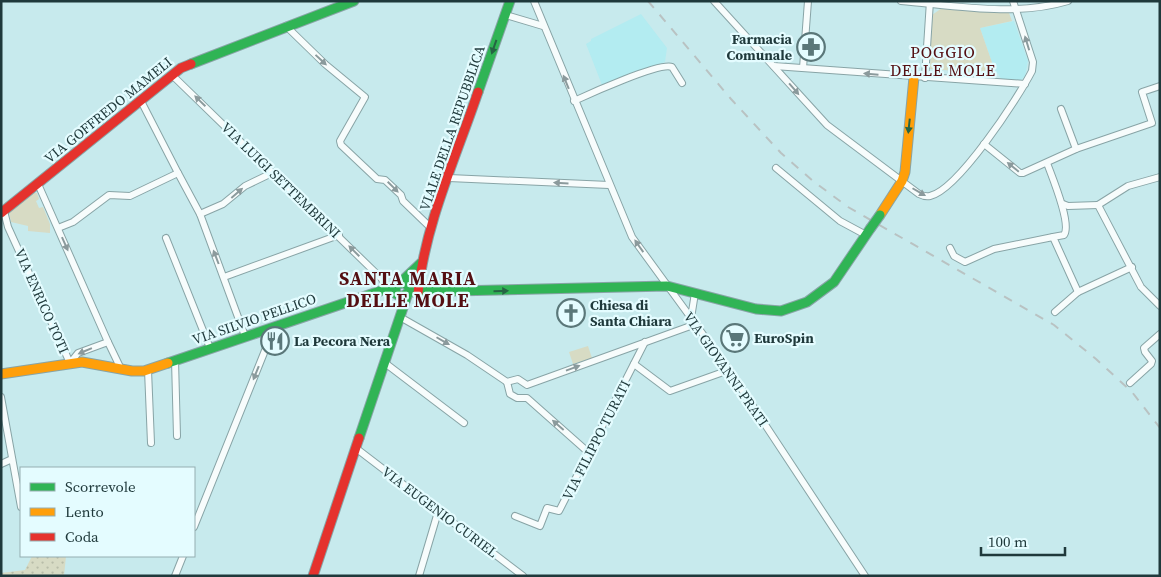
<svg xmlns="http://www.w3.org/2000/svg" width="1161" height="577" viewBox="0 0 1161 577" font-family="'Source Serif 4',serif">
<defs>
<pattern id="grass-dots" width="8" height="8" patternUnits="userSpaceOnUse" patternTransform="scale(1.25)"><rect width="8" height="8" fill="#d7dbc4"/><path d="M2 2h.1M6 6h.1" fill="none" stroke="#b8bda9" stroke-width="1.8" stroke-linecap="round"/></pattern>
</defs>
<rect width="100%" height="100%" fill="#c7eaed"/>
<g fill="#b3ecf1">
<path d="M641,14L667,48L665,62L602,85L586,44L591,41V39Z"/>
<path d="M1014,21L1028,61L1025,76L1020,81L1001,79L998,73L996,74L980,28Z"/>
</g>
<path fill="url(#grass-dots)" d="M32,556H66L64,576H1V573L25,570Z"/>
<g fill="#d7dbc4">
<path d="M942,8L1009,13L1012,21L980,28L996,74L990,76L988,71L982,73L930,69L932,15Z"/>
<path d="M33,193H37L39,199L36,201L39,208L43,207L50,224V233L28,231V226L11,222L9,212Z"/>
<path d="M588,346L592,358L573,364L569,352Z"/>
</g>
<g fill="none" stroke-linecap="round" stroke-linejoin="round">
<defs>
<g id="street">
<path d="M534,1L632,237L729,370L865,576"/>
<path d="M714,1L827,125L919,194C923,196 926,197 930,196C958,190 1018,98 1032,71L1033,62L1013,1"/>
<path d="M901,1C957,6 1014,17 1068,1"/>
<path d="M506,15L543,26"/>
<path d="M286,26L325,64L365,97L340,141L341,145L377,179L385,180L401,195L403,201L431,228"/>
<path d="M774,66L1025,84"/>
<path d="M803,68L808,1"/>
<path d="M172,75L382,279L385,288"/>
<path d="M925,78L930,1"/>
<path d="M574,101C589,94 660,62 672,67L682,83"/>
<path d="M1061,109L1076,149"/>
<path d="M984,144L1020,173H1023L1076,149L1152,123L1142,92L1160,86"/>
<path d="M1047,163C1052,177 1072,224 1064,235L1053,237L1078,292L1132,267"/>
<path d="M776,168L840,221L866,235"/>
<path d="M178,173L200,214L245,336"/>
<path d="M449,178L609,185"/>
<path d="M38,184L108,342"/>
<path d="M1063,204L1068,206L1098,205"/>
<path d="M1098,205L1141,287L1160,306"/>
<path d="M1098,205L1128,186L1160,177"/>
<path d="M4,211L8,227L70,363L78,353L108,342L121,369"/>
<path d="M200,214L223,204L245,186L274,172"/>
<path d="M58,228L73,222L109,195L130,196L178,173L141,101"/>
<path d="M166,238L210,348"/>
<path d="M950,248L954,256L965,262L994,249L1053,237"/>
<path d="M224,277L339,235"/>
<path d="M1055,312L1078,292"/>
<path d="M400,317L467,355L507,382"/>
<path d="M691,318L695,293"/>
<path d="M175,360L177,436"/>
<path d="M385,363L464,423"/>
<path d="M634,364L670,391L729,370"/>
<path d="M148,370L151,443"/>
<path d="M507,382L518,379L527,385L696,324"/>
<path d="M507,382L510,394L517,398H527L588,452"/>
<path d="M1130,383L1151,364L1152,361L1145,352L1144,348L1160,334"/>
<path d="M1,397L21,507"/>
<path d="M357,449L523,576"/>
<path d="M1,464L12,459"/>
<path d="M515,516L540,526L547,508L559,511L645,342"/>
<path d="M194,527L272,333L271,327"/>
<path d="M175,576L183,556"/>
<path d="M419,576L438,512"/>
</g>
<g id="fast">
<path d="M191,64L354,1"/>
<path d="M478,92L510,1"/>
<path d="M402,281L421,263"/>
<path d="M409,292V287L404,282L395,286L396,294L402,297L409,292L667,286L756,309L781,311L807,302L834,282L870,229"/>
<path d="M168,363L395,286"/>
<path d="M359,438L408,293"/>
</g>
<g id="slow">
<path d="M880,215L902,181L905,172L914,77"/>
<path d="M1,374L82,362L132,371H144L168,363"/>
</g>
<g id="jam">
<path d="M1,213L181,68L191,64"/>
<path d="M418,293C425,224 456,157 478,92"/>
<path d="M313,576L359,438"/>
</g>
</defs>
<use href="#street" stroke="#88a4a6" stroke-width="8"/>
<use href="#fast" stroke="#88a4a6" stroke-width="11"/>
<use href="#slow" stroke="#88a4a6" stroke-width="11"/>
<use href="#jam" stroke="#88a4a6" stroke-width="11"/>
<use href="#street" stroke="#f7fcfc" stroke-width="6"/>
<use href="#fast" stroke="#30b455" stroke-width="9"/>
<use href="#slow" stroke="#ff9f0a" stroke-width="9"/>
<use href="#jam" stroke="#e5322d" stroke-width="9"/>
<path stroke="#b9c2c2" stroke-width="2" stroke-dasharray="9 9" stroke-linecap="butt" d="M648,1L731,99L781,153L813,181L848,207L1054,325L1096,359L1132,392L1160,428"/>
<defs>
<path id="fast-bridge" d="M870,229L880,215"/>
</defs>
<use href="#fast-bridge" stroke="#88a4a6" stroke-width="11" stroke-linecap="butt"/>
<use href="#fast-bridge" stroke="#30b455" stroke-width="9"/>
</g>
<defs><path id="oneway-solid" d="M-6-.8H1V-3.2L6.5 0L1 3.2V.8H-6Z" transform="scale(1.25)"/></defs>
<g fill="#8b9a9c">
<use href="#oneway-solid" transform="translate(1027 43) rotate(-107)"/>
<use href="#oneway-solid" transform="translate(321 60) rotate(43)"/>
<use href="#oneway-solid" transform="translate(871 74) rotate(-175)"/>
<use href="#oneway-solid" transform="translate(566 82) rotate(-112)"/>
<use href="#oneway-solid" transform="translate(794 89) rotate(49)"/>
<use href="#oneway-solid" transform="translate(200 101) rotate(-136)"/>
<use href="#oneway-solid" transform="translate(1013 167) rotate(-141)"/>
<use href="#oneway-solid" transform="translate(561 183) rotate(-177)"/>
<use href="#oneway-solid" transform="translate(393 187) rotate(45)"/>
<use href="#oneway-solid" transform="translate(919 192) rotate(30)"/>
<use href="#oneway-solid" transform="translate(237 193) rotate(-41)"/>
<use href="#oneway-solid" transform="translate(65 244) rotate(66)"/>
<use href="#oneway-solid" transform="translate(639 246) rotate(-125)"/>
<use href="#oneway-solid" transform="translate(354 251) rotate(-135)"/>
<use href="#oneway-solid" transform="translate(216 257) rotate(-111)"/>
<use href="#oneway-solid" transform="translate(443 341) rotate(30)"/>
<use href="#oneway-solid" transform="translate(85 351) rotate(157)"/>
<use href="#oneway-solid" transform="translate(573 368) rotate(-20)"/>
<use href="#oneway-solid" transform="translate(256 373) rotate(112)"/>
<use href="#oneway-solid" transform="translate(558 425) rotate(-139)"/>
</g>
<g fill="#256444">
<use href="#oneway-solid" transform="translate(494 47) rotate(109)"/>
<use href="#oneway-solid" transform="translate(909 126) rotate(96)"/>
<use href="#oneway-solid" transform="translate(501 291) rotate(-1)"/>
</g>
<defs>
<symbol id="pharmacy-ring" viewBox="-11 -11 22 22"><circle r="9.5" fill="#e4fcff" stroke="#5a7779" stroke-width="1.5"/><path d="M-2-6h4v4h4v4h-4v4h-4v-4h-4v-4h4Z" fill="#5a7779"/></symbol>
<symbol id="church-ring" viewBox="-11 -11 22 22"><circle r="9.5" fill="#e4fcff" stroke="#5a7779" stroke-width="1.5"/><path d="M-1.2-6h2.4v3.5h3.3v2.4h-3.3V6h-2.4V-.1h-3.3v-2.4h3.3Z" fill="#5a7779"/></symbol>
<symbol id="supermarket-ring" viewBox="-11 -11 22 22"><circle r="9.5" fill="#e4fcff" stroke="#5a7779" stroke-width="1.5"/><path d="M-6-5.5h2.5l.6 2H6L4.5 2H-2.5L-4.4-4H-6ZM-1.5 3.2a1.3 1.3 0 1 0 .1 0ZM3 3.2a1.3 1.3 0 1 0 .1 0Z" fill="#5a7779"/></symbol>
<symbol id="restaurant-ring" viewBox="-11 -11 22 22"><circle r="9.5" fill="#e4fcff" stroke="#5a7779" stroke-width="1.5"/><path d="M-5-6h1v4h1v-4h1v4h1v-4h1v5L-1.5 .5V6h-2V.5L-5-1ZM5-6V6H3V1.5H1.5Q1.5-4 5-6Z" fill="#5a7779"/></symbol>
</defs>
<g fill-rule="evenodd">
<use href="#pharmacy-ring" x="795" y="31" width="32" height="32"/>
<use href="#church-ring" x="555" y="297" width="32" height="32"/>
<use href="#supermarket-ring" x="719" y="322" width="32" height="32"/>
<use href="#restaurant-ring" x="259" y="325" width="32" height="32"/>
</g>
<g text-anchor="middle" stroke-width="4.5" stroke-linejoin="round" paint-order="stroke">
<g font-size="14" font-weight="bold" fill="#1f393b" stroke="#e4fcff" text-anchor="start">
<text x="792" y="44" text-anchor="end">Farmacia<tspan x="792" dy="16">Comunale</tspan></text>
<text x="590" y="310">Chiesa di<tspan x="590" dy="16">Santa Chiara</tspan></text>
<text x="754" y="343">EuroSpin</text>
<text x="294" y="346">La Pecora Nera</text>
</g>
<g font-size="14" fill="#1f393b" stroke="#e4fcff">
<text transform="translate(108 110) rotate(-39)" y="5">VIA GOFFREDO MAMELI</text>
<text transform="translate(452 128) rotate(-71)" y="5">VIALE DELLA REPUBBLICA</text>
<text transform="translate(281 180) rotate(44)" y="5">VIA LUIGI SETTEMBRINI</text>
<text transform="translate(42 301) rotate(66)" y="5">VIA ENRICO TOTI</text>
<text transform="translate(254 319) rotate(-19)" y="5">VIA SILVIO PELLICO</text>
<text transform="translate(726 369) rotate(55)" y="5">VIA GIOVANNI PRATI</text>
<text transform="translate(596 440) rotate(-63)" y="5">VIA FILIPPO TURATI</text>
<text transform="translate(440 512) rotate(37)" y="5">VIA EUGENIO CURIEL</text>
</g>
<g font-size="16" letter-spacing="1" fill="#540f12" stroke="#e4fcff">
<text x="943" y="58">POGGIO<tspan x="943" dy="18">DELLE MOLE</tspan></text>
</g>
<g font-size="19" font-weight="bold" letter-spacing="1" fill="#540f12" stroke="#e4fcff">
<text x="408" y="285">SANTA MARIA<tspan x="408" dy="22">DELLE MOLE</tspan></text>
</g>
</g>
<rect width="1161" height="577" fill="none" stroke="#1f393b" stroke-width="5"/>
<rect x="20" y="467" width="175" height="90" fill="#e4fcff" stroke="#95aeb1"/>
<rect x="30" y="483" width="25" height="8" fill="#30b455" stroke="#95aeb1"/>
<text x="65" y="492" font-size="15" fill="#1f393b">Scorrevole</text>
<rect x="30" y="508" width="25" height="8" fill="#ff9f0a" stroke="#95aeb1"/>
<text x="65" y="517" font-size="15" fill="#1f393b">Lento</text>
<rect x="30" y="533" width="25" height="8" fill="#e5322d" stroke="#95aeb1"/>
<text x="65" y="542" font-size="15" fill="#1f393b">Coda</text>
<path d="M981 547v8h84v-8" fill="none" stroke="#1f393b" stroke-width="2.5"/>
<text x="988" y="547" font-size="15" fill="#1f393b" stroke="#e4fcff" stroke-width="4" paint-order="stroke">100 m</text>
</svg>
